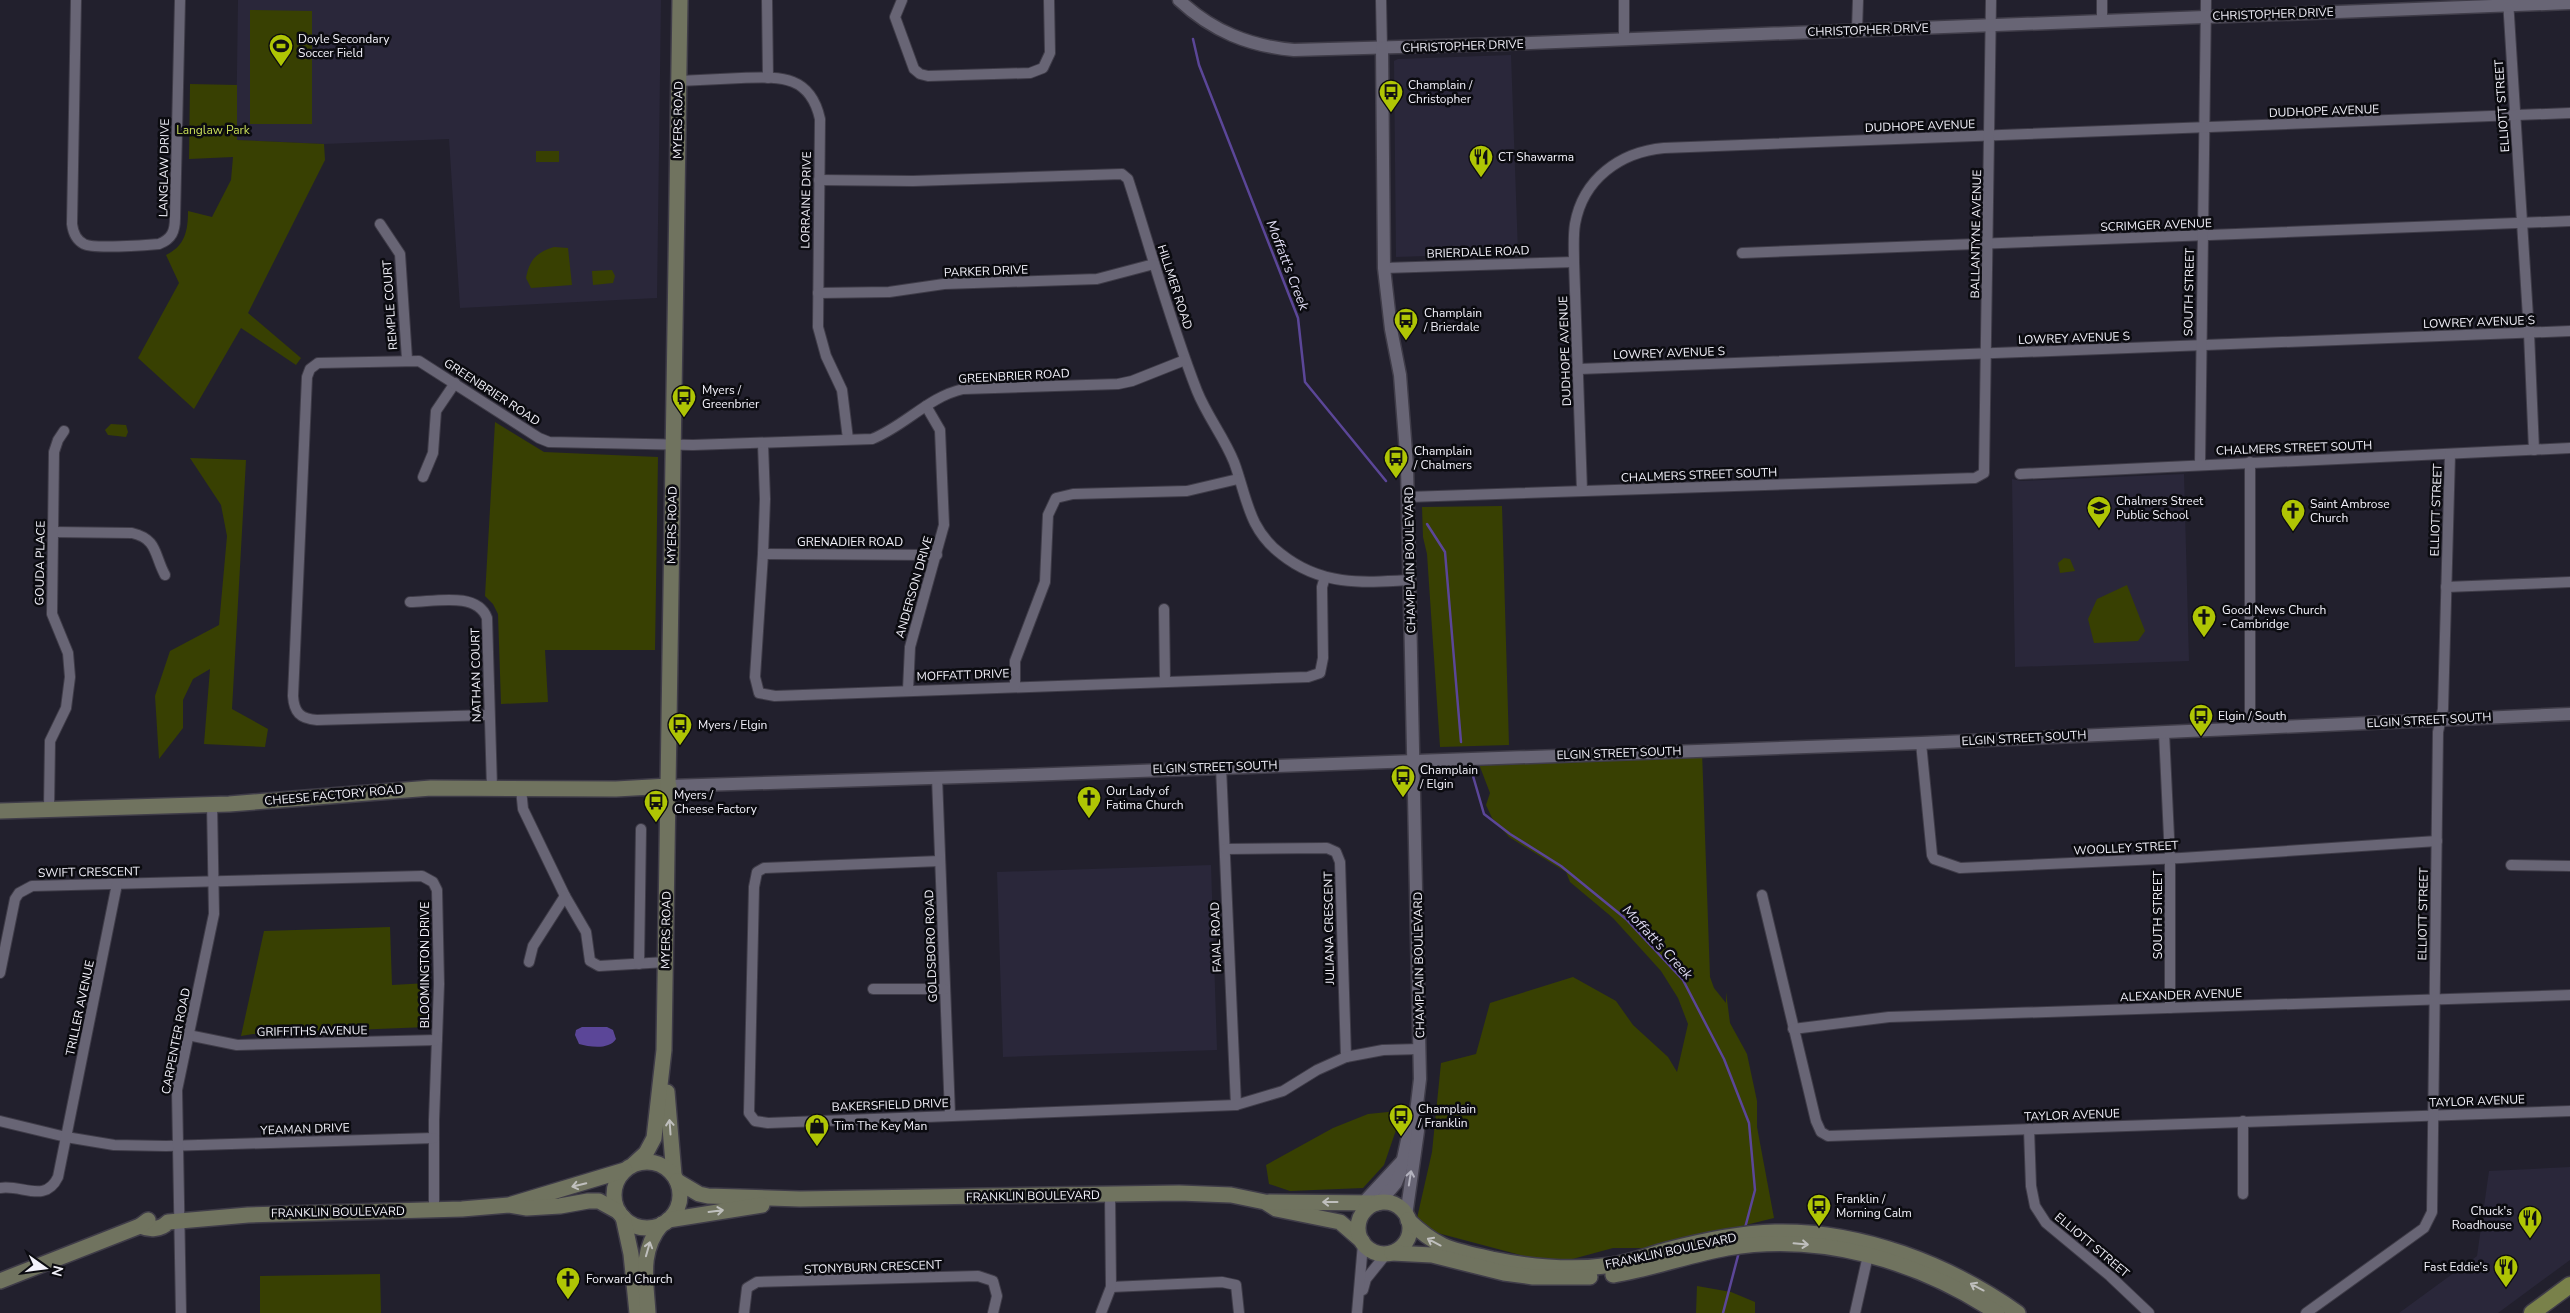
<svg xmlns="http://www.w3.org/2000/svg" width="2570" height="1313" viewBox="0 0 2570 1313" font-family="'Nunito Sans',sans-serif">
<rect width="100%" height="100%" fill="#22202d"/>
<g fill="#2a273a">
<path d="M238,0H661L657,298L460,308L449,139L324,144L236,140Z"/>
<path d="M1511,55L1518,253L1396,257L1394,61L1398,59Z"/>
<path d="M2184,474L2189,661L2015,667L2012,479L2021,481Z"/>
<path d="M1211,865L1217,1050L1003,1057L997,872Z"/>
<path d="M2570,1167V1260L2498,1313H2399L2477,1256L2489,1171Z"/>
</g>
<g fill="#384002">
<path d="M250,10L312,11V124H250Z"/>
<path d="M190,84L237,85V140L324,144L325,160L248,313L301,358L296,365L241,328L194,409L138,358L179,283L166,255C185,246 188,231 188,211L212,217L231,180L233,157L189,159Z"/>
<rect x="536" y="151" width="23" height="11"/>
<path d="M554,247L568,248L572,285L531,288L526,278C529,260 537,252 554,247Z"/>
<path d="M612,270L615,276L613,283L593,285L592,271Z"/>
<path d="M495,422L544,452L658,457L655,650H545L548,702L501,704L498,614L493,604L485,596Z"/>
<path d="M111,424L126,425L128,432L126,437L108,435L105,430Z"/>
<path d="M190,458L246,460L232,709L268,729L265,747L204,744L210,669L193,679L183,700V728L159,759L155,696L170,651L219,625L227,536L221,505Z"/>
<path d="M1502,506L1509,745L1440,747L1427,554L1423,537L1422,507Z"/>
<path d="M2064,558L2070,559L2075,571L2060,573L2058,563Z"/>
<path d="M2127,585L2145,631L2138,641L2094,643L2088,619L2097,599Z"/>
<path d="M1702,751L1710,977L1714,988L1726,1003V992L1730,1023L1747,1054L1757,1101V1127L1774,1218L1653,1248H1613L1554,1264L1415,1227L1432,1152L1441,1063L1476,1054L1490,1003L1573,977L1616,1001L1633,1025L1668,1057L1677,1072L1688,1024L1678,998L1661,971L1613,918L1570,882L1566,872L1509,837L1492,818L1486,805L1490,793L1477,759Z"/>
<path d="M390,927L392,985L428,983L427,1027L253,1034L241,1036L264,931Z"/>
<path d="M1398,1111L1396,1130L1384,1165L1363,1188L1290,1191L1269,1184L1266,1165L1333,1128L1368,1114Z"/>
<path d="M380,1274L381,1313H260V1276Z"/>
<path d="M1697,1286L1731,1292L1755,1302V1313H1696Z"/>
</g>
<path fill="#5b4698" d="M582,1027H607L613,1030L616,1039C609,1050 590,1047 579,1044L575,1035L576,1030Z"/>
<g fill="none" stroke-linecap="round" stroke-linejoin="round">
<g stroke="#5b4698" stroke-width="2.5">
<path d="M1193,39L1199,65L1298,318L1305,382L1386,481"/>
<path d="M1427,524L1445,552L1461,742"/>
<path d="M1473,776L1484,814L1510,834L1561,866L1626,919L1683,980L1724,1059L1749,1123L1755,1190L1745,1228"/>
<path d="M1723,1313L1739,1252"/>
</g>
<defs>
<g id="minor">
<path d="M76,0L72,224C73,232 76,240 84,244C93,249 147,245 159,244C172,239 175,231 175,218L180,0"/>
<path d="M767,0L768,78"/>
<path d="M902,0L895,17L914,69L920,74L928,76L1030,73L1043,68L1050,53L1049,0"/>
<path d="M1381,0L1382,48"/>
<path d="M1624,0V40"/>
<path d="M2508,0L2529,333L2534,450"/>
<path d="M2102,21V0"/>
<path d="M1857,30L1858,0"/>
<path d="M679,81C700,80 720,79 741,78C779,77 810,74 820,119L818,327L826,356L842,390L848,439"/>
<path d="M819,180L913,181L1122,174L1128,179C1151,250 1170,322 1197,391C1207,416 1224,437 1234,462C1247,497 1248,529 1281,554C1321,586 1362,583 1410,580"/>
<path d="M380,224L400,254L407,359"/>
<path d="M1742,253L2570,221"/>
<path d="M1384,268L1574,262"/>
<path d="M818,293L889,292L944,284L1097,279L1154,264"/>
<path d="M1579,369L2570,331"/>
<path d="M763,444L765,499L763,554L755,677L759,693L775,696L1308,677L1320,673L1323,658L1322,587L1325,577"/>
<path d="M2250,462V729"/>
<path d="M2200,464L2206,0"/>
<path d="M2020,474L2570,448"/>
<path d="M423,477L433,453L436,411L455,383"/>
<path d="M1582,491L1574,262C1574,249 1573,236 1575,224C1583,179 1620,152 1664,148L2570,113"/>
<path d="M1408,497L1975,478L1984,473L1991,0"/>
<path d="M53,532L132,533C158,539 154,555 165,575"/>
<path d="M763,554L937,555"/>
<path d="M2446,587L2570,582"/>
<path d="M410,602C433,602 477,591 487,618L492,788"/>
<path d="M1164,609L1165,681"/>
<path d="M1015,686V661L1045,582L1048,515L1056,498L1073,494L1187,491L1238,479"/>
<path d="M908,690L910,647L944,525L940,430L926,406"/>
<path d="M489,715L317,720C300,719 294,712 293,696L307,377L310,369L318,363L419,361L539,438L549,442L693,445L872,439C905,426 928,397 963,389L1118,384L1132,381L1185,360"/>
<path d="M2164,732L2170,858V1008"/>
<path d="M1921,743L1932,855L1934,859L1960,868L2181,858L2437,841"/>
<path d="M1221,767L1236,1105"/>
<path d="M937,777L950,1115"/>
<path d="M521,789L523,809L565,896L586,932L590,961L599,966L666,962"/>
<path d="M49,809L50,741L66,708L70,677L68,653L52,614L54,452L58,440L64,431"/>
<path d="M1225,849L1327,848L1336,852L1340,862L1346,1057"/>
<path d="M940,861L764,868L757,872L754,887L749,1113L755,1121L768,1123L1236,1105L1283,1091L1317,1070L1346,1057L1383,1050L1420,1049"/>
<path d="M2511,865L2570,866"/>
<path d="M1762,895L1816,1121L1821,1132L1828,1136L2570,1111"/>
<path d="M529,962L533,946L565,896"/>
<path d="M639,964L641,829"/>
<path d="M0,973L15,899L19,893L32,886L422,876L433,882L437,890L439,984L434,1120V1210"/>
<path d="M873,989H945"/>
<path d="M1793,1029L1889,1017L2570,995"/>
<path d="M188,1035L237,1045L437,1040"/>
<path d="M0,1121L66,1137L114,1145L166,1146L434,1138"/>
<path d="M2029,1129L2031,1186L2035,1206L2046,1223L2110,1276L2149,1313"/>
<path d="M0,1188C22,1184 45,1204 58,1177L117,884"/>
<path d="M2243,1194V1121"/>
<path d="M1111,1287L1222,1282L1236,1285L1239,1313"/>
<path d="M1363,1290L1366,1279L1387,1253"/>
<path d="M181,1313L177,1090L214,914L212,804"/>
<path d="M744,1313L747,1288L757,1282L978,1276L993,1281L997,1296L993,1313"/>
<path d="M1101,1313L1111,1287L1110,1195"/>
<path d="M1357,1313L1363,1244"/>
<path d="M1855,1313L1869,1251"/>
<path d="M2306,1313L2424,1228L2432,1212L2438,732L2443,709L2450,454"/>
</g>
<g id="tertiary">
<path d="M1179,0C1212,31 1249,46 1294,50L1503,44L2570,3"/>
<path d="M669,786L1025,775L1921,743L2570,714"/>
<path d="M1363,1203L1402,1161"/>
<path d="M1379,1203L1396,1183L1400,1173L1409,1131L1415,1121L1420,1079L1407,466L1400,375L1391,329L1384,268L1382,48"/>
<path d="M1406,1216L1418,1131L1415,1121"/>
</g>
<g id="secondary">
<path d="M0,811L229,804L431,788L616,789L669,786"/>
<path d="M667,1092L674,1175"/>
<circle cx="647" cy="1195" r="33"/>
<path d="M634,1164L646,1153L654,1138L664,1050L680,0"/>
<path d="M677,1181L699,1194L708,1196L800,1199L1179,1193L1231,1195L1265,1202L1276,1209L1340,1222L1362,1241"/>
<path d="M1269,1202L1378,1203"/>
<circle cx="1384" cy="1228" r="26"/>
<path d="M512,1204L625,1170"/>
<path d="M623,1217L631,1254L637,1313"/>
<path d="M668,1220L762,1205"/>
<path d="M1408,1220C1438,1249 1453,1250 1492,1259C1531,1267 1572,1271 1612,1265C1631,1262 1649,1255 1667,1250C1701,1241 1739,1233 1775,1232C1860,1230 1949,1264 2018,1313"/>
<path d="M140,1226C149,1230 161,1230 168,1222L248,1215L462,1209L509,1205L527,1208L560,1206L588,1201H599L619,1212"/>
<path d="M1392,1253L1432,1255L1504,1273L1533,1277H1590"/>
<path d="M1613,1275C1651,1269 1689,1255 1727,1248C1821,1232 1919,1261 1997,1313"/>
<path d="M0,1281L140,1226L148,1220"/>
<path d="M648,1313C646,1280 639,1251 662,1224"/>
</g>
<path id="primary" d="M2532,1313L2570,1285"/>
</defs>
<use href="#minor" stroke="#3f3c48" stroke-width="12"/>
<use href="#tertiary" stroke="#3f3c48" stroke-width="15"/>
<use href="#secondary" stroke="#3f3c48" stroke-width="18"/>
<use href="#primary" stroke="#3f3c48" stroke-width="19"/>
<use href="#minor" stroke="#686575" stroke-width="10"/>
<use href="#tertiary" stroke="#686575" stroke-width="12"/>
<use href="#secondary" stroke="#70735f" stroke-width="15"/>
<use href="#primary" stroke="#79814a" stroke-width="16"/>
</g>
<defs><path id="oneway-shaft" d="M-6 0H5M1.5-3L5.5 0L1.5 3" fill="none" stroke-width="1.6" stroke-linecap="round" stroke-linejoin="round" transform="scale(1.25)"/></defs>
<g stroke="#bfbfbd">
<use href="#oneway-shaft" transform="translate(670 1127) rotate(-94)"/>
<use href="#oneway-shaft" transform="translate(579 1185) rotate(166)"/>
<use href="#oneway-shaft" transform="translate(1330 1202) rotate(-180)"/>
<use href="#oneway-shaft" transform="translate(716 1211) rotate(-7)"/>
<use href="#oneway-shaft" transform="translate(1434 1242) rotate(-152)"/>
<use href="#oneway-shaft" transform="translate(1801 1244) rotate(5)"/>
<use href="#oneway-shaft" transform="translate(648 1249) rotate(-74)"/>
<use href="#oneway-shaft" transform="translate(1977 1287) rotate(-152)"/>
</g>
<use stroke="#b4b3bf" href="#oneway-shaft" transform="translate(1410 1178) rotate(-81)"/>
<defs>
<symbol id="stadium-pin" viewBox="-11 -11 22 30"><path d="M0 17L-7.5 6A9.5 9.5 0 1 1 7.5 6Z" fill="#afc504" stroke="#0b0b10"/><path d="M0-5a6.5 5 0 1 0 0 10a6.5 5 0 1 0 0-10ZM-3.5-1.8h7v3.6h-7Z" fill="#111"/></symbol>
<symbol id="bus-pin" viewBox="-11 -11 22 30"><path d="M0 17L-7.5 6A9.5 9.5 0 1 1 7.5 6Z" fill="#afc504" stroke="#0b0b10"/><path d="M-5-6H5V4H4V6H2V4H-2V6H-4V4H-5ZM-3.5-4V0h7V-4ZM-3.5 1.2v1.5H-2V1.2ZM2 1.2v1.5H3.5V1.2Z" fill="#111"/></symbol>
<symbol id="restaurant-pin" viewBox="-11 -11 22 30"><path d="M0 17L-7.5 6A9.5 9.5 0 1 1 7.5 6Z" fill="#afc504" stroke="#0b0b10"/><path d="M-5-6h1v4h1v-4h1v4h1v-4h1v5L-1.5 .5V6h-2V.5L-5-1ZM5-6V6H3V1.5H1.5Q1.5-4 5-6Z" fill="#111"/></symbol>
<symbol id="school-pin" viewBox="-11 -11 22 30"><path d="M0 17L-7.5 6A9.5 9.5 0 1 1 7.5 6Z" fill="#afc504" stroke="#0b0b10"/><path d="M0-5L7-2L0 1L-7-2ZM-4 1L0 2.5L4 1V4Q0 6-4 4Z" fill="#111"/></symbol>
<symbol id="church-pin" viewBox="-11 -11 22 30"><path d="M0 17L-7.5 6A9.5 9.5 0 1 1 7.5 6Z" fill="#afc504" stroke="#0b0b10"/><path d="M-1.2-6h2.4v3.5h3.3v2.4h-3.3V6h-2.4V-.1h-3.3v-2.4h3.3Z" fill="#111"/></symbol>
<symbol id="shop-pin" viewBox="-11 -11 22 30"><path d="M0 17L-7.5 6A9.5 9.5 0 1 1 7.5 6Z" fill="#afc504" stroke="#0b0b10"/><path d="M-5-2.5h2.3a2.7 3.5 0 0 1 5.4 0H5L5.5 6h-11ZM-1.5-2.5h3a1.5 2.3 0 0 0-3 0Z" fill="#111"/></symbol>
</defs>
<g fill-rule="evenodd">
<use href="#stadium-pin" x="267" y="32" width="28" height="38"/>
<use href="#bus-pin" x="1377" y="78" width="28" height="38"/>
<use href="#restaurant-pin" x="1467" y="143" width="28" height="38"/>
<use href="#bus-pin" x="1392" y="306" width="28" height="38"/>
<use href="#bus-pin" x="670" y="383" width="28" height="38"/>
<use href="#bus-pin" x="1382" y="444" width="28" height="38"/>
<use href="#school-pin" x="2085" y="494" width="28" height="38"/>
<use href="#church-pin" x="2279" y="497" width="28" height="38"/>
<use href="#church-pin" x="2190" y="603" width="28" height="38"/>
<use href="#bus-pin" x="2187" y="702" width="28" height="38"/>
<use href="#bus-pin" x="666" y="711" width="28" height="38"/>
<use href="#bus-pin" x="1389" y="763" width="28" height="38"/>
<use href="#church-pin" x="1075" y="784" width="28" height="38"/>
<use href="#bus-pin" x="642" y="788" width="28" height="38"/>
<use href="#bus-pin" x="1387" y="1102" width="28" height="38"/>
<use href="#shop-pin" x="803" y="1112" width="28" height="38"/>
<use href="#bus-pin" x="1805" y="1192" width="28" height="38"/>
<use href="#restaurant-pin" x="2516" y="1204" width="28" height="38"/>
<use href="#restaurant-pin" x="2492" y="1253" width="28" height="38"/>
<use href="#church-pin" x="554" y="1265" width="28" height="38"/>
</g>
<g text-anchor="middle" stroke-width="5" stroke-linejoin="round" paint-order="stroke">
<g font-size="12" fill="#f3f2fb" stroke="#0b0b10">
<text transform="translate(2273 14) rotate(-2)" y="4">CHRISTOPHER DRIVE</text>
<text transform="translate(1868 30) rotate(-2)" y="4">CHRISTOPHER DRIVE</text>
<text transform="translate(1463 46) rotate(-2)" y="4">CHRISTOPHER DRIVE</text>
<text transform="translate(2502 106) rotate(-94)" y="4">ELLIOTT STREET</text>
<text transform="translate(2324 111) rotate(-2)" y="4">DUDHOPE AVENUE</text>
<text transform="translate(678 120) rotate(-89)" y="4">MYERS ROAD</text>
<text transform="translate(1920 126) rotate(-2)" y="4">DUDHOPE AVENUE</text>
<text transform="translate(164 168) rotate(-89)" y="4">LANGLAW DRIVE</text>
<text transform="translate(806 200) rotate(-89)" y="4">LORRAINE DRIVE</text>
<text transform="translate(2156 225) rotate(-2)" y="4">SCRIMGER AVENUE</text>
<text transform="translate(1976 234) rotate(-89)" y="4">BALLANTYNE AVENUE</text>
<text transform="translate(1478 252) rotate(-2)" y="4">BRIERDALE ROAD</text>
<text transform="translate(986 271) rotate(-2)" y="4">PARKER DRIVE</text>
<text transform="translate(1175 287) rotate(72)" y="4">HILLMER ROAD</text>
<text transform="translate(2189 292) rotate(-89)" y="4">SOUTH STREET</text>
<text transform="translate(390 305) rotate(-94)" y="4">REMPLE COURT</text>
<text transform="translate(2479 322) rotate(-2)" y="4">LOWREY AVENUE S</text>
<text transform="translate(2074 338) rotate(-2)" y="4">LOWREY AVENUE S</text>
<text transform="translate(1565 351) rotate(-92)" y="4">DUDHOPE AVENUE</text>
<text transform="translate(1669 353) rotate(-2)" y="4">LOWREY AVENUE S</text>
<text transform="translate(1014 376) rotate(-3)" y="4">GREENBRIER ROAD</text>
<text transform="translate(492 392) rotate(33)" y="4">GREENBRIER ROAD</text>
<text transform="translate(2294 448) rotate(-2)" y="4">CHALMERS STREET SOUTH</text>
<text transform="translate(1699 475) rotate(-2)" y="4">CHALMERS STREET SOUTH</text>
<text transform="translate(2436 510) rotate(-88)" y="4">ELLIOTT STREET</text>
<text transform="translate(672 525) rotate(-89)" y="4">MYERS ROAD</text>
<text x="850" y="546">GRENADIER ROAD</text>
<text transform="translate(1410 560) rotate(-91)" y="4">CHAMPLAIN BOULEVARD</text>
<text transform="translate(40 563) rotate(-89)" y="4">GOUDA PLACE</text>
<text transform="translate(914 587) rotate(-74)" y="4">ANDERSON DRIVE</text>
<text transform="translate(476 675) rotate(-91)" y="4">NATHAN COURT</text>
<text transform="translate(963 675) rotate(-2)" y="4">MOFFATT DRIVE</text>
<text transform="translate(2429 720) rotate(-3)" y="4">ELGIN STREET SOUTH</text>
<text transform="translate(2024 738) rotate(-3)" y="4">ELGIN STREET SOUTH</text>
<text transform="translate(1619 753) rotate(-2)" y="4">ELGIN STREET SOUTH</text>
<text transform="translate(1215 767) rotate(-2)" y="4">ELGIN STREET SOUTH</text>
<text transform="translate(334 795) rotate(-5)" y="4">CHEESE FACTORY ROAD</text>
<text transform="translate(2126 848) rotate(-3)" y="4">WOOLLEY STREET</text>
<text transform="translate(89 872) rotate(-1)" y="4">SWIFT CRESCENT</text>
<text transform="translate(2423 914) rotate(-89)" y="4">ELLIOTT STREET</text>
<text transform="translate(2158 915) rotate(-90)" y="4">SOUTH STREET</text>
<text transform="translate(1329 928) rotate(-91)" y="4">JULIANA CRESCENT</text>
<text transform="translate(666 930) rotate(-89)" y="4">MYERS ROAD</text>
<text transform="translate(1216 937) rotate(-92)" y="4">FAIAL ROAD</text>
<text transform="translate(931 946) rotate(-92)" y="4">GOLDSBORO ROAD</text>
<text transform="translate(425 965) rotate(-90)" y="4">BLOOMINGTON DRIVE</text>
<text transform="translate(1419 965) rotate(-91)" y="4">CHAMPLAIN BOULEVARD</text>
<text transform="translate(2181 995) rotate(-2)" y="4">ALEXANDER AVENUE</text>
<text transform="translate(80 1008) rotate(-78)" y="4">TRILLER AVENUE</text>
<text transform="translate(312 1031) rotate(-1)" y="4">GRIFFITHS AVENUE</text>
<text transform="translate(176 1041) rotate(-79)" y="4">CARPENTER ROAD</text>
<text transform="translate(2477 1101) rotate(-2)" y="4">TAYLOR AVENUE</text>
<text transform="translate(890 1105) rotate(-2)" y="4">BAKERSFIELD DRIVE</text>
<text transform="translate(2072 1115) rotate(-2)" y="4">TAYLOR AVENUE</text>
<text transform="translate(305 1129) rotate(-2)" y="4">YEAMAN DRIVE</text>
<text transform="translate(1033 1196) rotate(-1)" y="4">FRANKLIN BOULEVARD</text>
<text transform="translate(338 1212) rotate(-1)" y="4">FRANKLIN BOULEVARD</text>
<text transform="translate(2092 1245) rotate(40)" y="4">ELLIOTT STREET</text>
<text transform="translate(1671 1251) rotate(-12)" y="4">FRANKLIN BOULEVARD</text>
<text transform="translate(873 1267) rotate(-2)" y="4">STONYBURN CRESCENT</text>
</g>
<g font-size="12" fill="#f3f2fb" stroke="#0b0b10" text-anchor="start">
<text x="298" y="43">Doyle Secondary<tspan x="298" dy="14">Soccer Field</tspan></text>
<text x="1408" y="89">Champlain /<tspan x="1408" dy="14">Christopher</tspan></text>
<text x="1498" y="161">CT Shawarma</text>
<text x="1424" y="317">Champlain<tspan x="1424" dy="14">/ Brierdale</tspan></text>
<text x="702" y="394">Myers /<tspan x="702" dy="14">Greenbrier</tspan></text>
<text x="1414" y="455">Champlain<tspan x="1414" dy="14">/ Chalmers</tspan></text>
<text x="2116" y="505">Chalmers Street<tspan x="2116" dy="14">Public School</tspan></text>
<text x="2310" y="508">Saint Ambrose<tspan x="2310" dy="14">Church</tspan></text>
<text x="2222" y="614">Good News Church<tspan x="2222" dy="14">- Cambridge</tspan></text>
<text x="2218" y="720">Elgin / South</text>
<text x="698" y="729">Myers / Elgin</text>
<text x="1420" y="774">Champlain<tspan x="1420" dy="14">/ Elgin</tspan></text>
<text x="1106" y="795">Our Lady of<tspan x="1106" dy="14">Fatima Church</tspan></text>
<text x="674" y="799">Myers /<tspan x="674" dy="14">Cheese Factory</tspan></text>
<text x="1418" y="1113">Champlain<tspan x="1418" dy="14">/ Franklin</tspan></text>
<text x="834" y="1130">Tim The Key Man</text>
<text x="1836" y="1203">Franklin /<tspan x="1836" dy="14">Morning Calm</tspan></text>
<text x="2512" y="1215" text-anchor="end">Chuck's<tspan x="2512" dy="14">Roadhouse</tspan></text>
<text x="2488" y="1271" text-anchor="end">Fast Eddie's</text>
<text x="586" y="1283">Forward Church</text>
</g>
<g font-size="12" fill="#c9de58" stroke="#0b0b10">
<text x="213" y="134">Langlaw Park</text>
</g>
<g font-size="14" font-style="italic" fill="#ddd9f0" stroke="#0b0b10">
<text transform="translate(1288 265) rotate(69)" y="5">Moffatt's Creek</text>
<text transform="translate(1658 942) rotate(47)" y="5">Moffatt's Creek</text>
</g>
</g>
<g transform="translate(45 1268) rotate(104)" stroke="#0b0b10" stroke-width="4" paint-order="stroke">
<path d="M0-4L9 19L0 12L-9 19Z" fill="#f3f2fb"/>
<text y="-8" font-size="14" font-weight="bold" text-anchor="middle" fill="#f3f2fb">N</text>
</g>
</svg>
